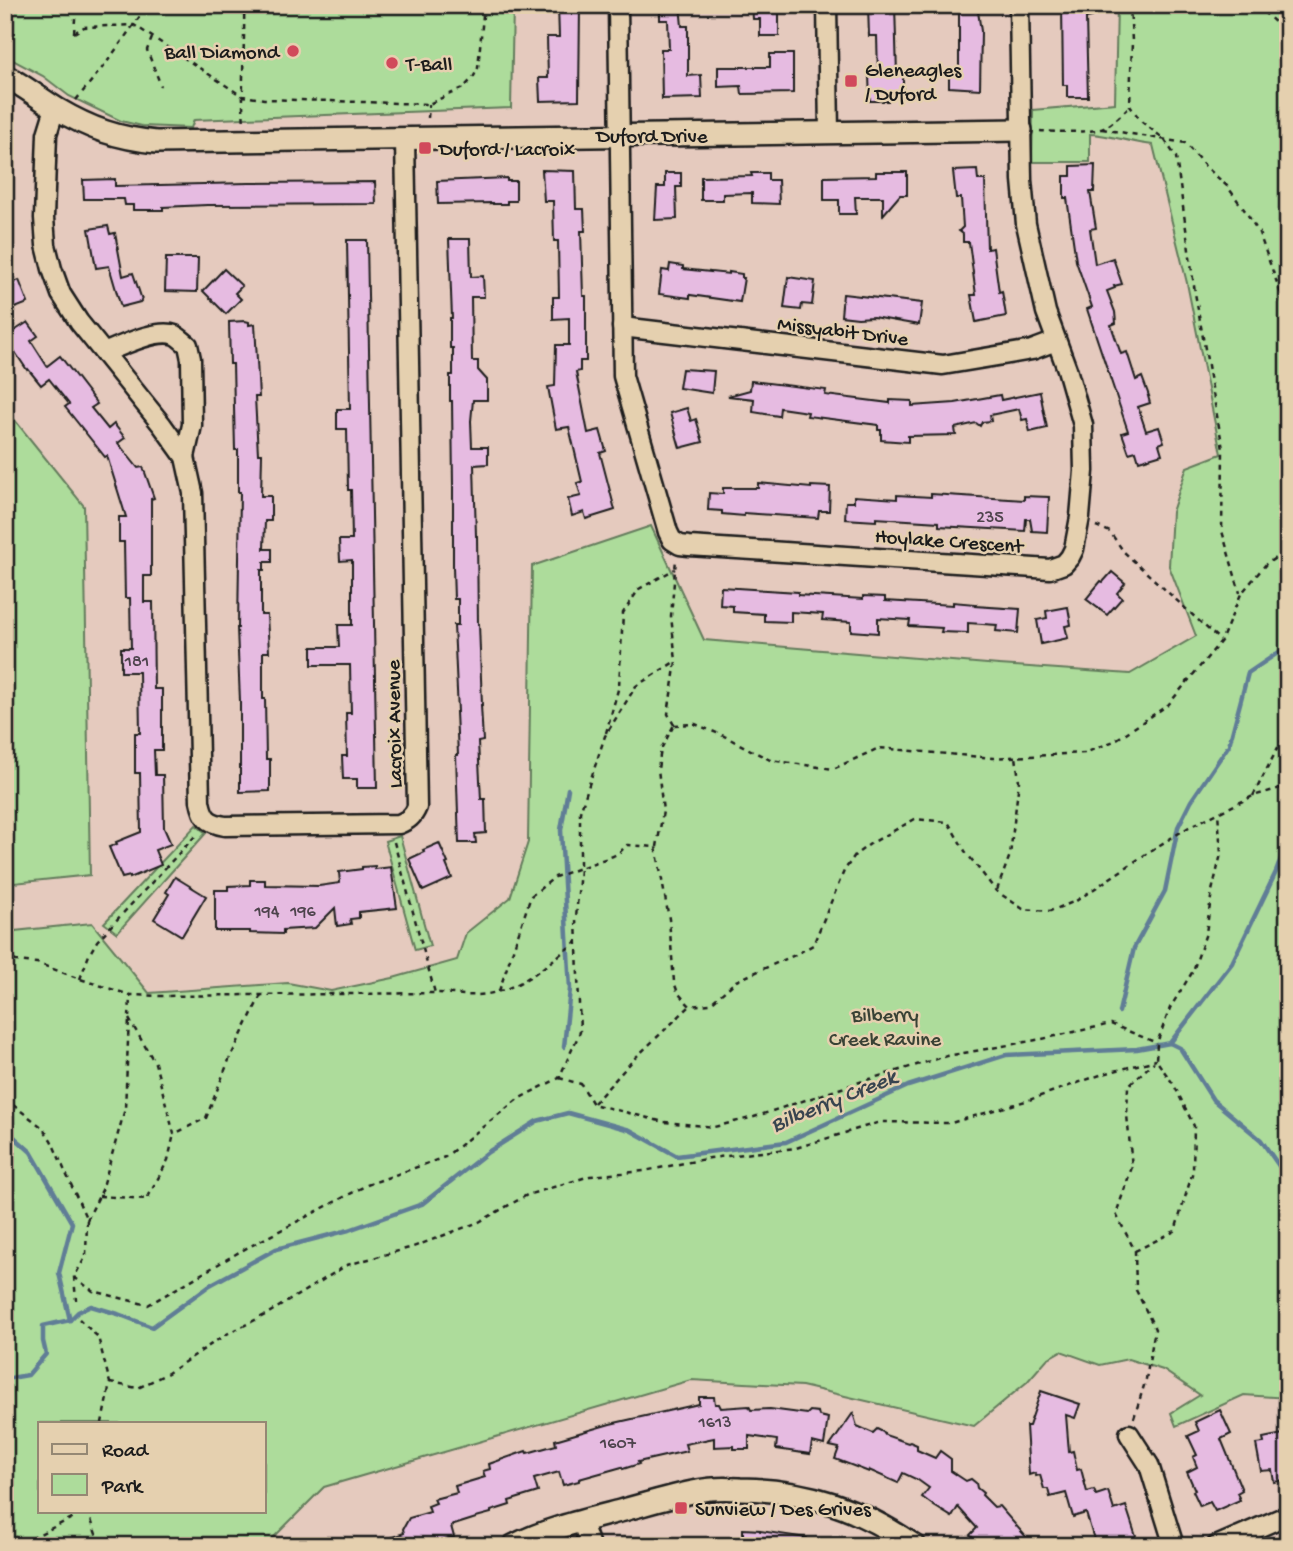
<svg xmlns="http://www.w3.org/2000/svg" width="1293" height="1551" viewBox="0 0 1293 1551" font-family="'Gochi Hand',sans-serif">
<rect width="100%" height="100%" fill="#e5cabe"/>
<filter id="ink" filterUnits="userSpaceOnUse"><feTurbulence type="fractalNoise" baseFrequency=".0143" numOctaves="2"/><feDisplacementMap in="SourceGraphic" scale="14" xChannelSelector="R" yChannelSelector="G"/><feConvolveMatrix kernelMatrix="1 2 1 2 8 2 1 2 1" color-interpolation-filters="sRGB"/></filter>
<g filter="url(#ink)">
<g fill="#addc9b" stroke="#647c5c" stroke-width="2" fill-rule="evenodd">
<path d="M5,5H513L511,108L194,120L191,128L142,126L121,121L69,96L43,76L5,56Z"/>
<path d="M1117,5L1288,6V1398L1244,1395L1176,1426L1171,1413L1200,1395L1163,1370L1128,1359L1100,1365L1061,1351L1047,1359L1027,1382L974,1426L802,1386L691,1380L324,1487L265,1546H5V932L92,923L149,993L288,983L331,991L393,978L457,960L466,933L510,898L528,842L532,566L651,526L704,640L999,665L1130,674L1196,636L1169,566L1172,512L1187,467L1221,454L1187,283L1153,145C1132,143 1112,135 1090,134V162H1032L1033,110L1115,103ZM40,1423H264V1511H40Z"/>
<path d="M5,408L84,506L90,875L5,884Z"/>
<path d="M196,825L206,833L117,933L104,923Z"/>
<path d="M400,836L430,946L415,950L385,841Z"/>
</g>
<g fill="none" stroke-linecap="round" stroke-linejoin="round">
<g stroke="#607d96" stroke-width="4.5">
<path d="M1119,1012L1134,948L1165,891L1178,827L1191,801L1229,745L1248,673L1288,646"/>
<path d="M1170,1043L1180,1048L1213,1100L1261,1140L1288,1179"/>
<path d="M564,1047L570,989L561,830L568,789"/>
<path d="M5,1129L31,1152L72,1223L59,1273L70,1320"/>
<path d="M5,1379L28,1375L46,1354L43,1341V1326L70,1320L78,1312L91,1306L118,1314L152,1327L210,1285L276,1249L349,1230L422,1204L488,1152L537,1121L568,1113L630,1130L677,1156L786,1142L908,1086L1006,1055L1137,1049L1170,1043L1232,963L1276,872L1288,840"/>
</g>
</g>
<g fill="#e6bbe1" stroke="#1c1c1c" stroke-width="2">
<path d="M558,5H580L579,100L540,101L539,78H548L547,37H559Z"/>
<path d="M660,5H680L682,26H688V76L701,75L702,98L662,99L661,49H669L668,20H660Z"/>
<path d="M752,5H779V36H760V19H753Z"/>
<path d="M868,5H895L897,75H903V96H888V101H870L869,75H878L877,36H869Z"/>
<path d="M959,5H977L981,31L980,89L949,87V69H959Z"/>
<path d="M1062,5H1092V17L1086,18L1088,97H1067V85H1063Z"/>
<path d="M770,54H793V93L742,94L741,86L718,87V67H770Z"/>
<path d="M1095,165L1094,192H1090L1096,228L1090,229L1095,264L1113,258L1122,284L1114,286L1115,288L1107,291L1115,312L1116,323L1111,325L1121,354L1127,352L1136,380L1142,377L1149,396H1148L1150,403L1138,407L1146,431L1159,427L1164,442L1159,444L1162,454L1139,461L1136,451L1129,453L1122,433L1128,431L1087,309L1092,307L1076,261L1067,198H1064V176H1071V166Z"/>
<path d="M542,170L575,171L576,209H584L585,231H581L583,296H586V361H580V371L576,372L588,433L600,430L606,451L600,453L615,510L586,519L584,512L572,516L568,499L581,496L577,483L582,482L569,427L556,429L548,387L555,386L556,345H569V318L553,319V297H559L558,241H554L553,201H544Z"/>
<path d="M977,170L978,180H985L987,249L993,248L999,292L1002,291L1006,316L976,322L971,295H976L969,242H963V234L959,231L963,227L961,198H956L953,171Z"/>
<path d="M876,172H907V195H900L883,215V197H855L856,214H839V200H824V177L876,176Z"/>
<path d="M665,173H681V187H676L677,219L655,220L657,187H665Z"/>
<path d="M751,173H768V180H778L779,204L752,203V193L723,194V200H701V177L752,176Z"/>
<path d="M507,178V181H516V201H507V204H493V203L438,204L437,181Z"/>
<path d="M115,179V186L249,183L375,182L376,204L207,205L163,207V210H133V205H125L124,199H84L83,180Z"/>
<path d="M108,226L110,234L115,233L123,276L133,273L142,300L140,302L121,307L109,266L96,268L89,229Z"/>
<path d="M449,239H470L471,277L483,276L484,297H471L472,361H478V370L487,380V400H473L471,421L472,447H488V464L474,465L476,536H477L478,624H479L482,705H481L483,741L478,742L481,799H485L486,833L475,834L476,843H459L456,755H458L456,712H458L454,625H458V599H454L453,567V486L452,401H450V375H453V348H450V318H452Z"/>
<path d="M347,240H367L377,788H357V779H343L342,756H347L346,713H351L350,665H312V647H339L338,625H352V560L340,561L339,540H352L351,490H348L347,429H337V409H350Z"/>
<path d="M166,258H198L197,292L165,291Z"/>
<path d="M670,264L683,266V269L729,274V272L742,274V278H744L740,302L690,295V298L659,294L662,270L669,271Z"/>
<path d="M224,269L242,286L235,293L241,299L226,314L203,291Z"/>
<path d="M788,277L815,281L812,305L802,304L801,310L784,308Z"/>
<path d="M19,280L28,303L5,312V286Z"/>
<path d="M843,294L922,303L919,325L873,317L858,318L841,316Z"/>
<path d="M245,321L249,322V325L255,324L259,397H255L258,454H262L261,496H271V521H265L264,549H272V562H264V570H261V615H267L269,652H263V699H265L266,759H270V791L240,792V701L237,628H238L240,492H238V450H235L233,364H230L229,322Z"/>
<path d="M28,322L38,336L31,341L47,366L60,356L97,404L91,408L108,429L114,424L125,438L118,443L138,468L143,467L154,498L151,499V576H144V602H153L154,689H162V750H154L155,775H163L164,828L171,844L155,850L161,865L130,878V876L122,878L109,847L117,844L116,842L141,832L140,773H135V733H140L139,672H121V648H131L130,598H125L124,542H119V517H126L107,456L105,457L65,407L69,404L49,379L41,385L28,369L27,370L5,337Z"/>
<path d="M682,369L714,371L712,393L679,388Z"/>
<path d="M751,381L826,390L825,395L890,403V400L912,401V406L955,403L1000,395L1001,400L1040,392L1047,428L1030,432L1027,419L1022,420L1019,409L990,415L991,421L982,422L980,426L976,423L955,428L956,435L908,436V442L881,440V430H878V425L807,416L808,412L780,408L779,416L753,412L754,399L728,396L750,390Z"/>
<path d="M687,408L691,421L696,419L703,442L680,448L670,413Z"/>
<path d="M758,483L811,488V486L830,487L829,511H819L818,518L744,513V516L722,514V511L708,510L709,493L723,494V488H758Z"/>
<path d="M931,494L1024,500V496L1049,497L1047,532L1032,531L1030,519H1026L1025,531L939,526V522L876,518V521L845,519L846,502H854V496L897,499V495L931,497Z"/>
<path d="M1112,572L1125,583L1117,593L1122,598L1107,615L1086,599L1101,581L1103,582Z"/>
<path d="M721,587L798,592V595L863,599V596L885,597V601L953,605V602L976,604L975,606L1020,609L1018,633L996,631L997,625L968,623V633L941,632L942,628L909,626L910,620L878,618V633L851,631V622L822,620L823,614L791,612V622L764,621V614L733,612V606L720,605Z"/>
<path d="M1068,607L1071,625L1065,626L1068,638L1041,644L1037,620L1047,618L1046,611Z"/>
<path d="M439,843L448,863L446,864L452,878L423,891L409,859L424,852L423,850Z"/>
<path d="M375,866V869L391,867L397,908L359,912V918L350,919L351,924L337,926L335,908L315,928L283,930V934L250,933V931H215V890H228V886L250,885V880H265V885L319,886L340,883L339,872L362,869V867Z"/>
<path d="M175,877L206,896L182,936L154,919L169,894L166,892Z"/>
<path d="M1041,1391L1080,1404L1075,1418L1066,1415L1069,1452L1073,1451L1077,1470L1081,1469L1087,1492L1094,1490L1096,1495L1108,1491L1114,1510L1126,1506L1139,1546H1096L1086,1513L1073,1517L1066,1493L1050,1497L1048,1489H1044L1040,1475L1036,1476L1035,1473L1029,1475L1026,1426H1029Z"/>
<path d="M699,1397H714L715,1404H719L721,1408L749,1406L751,1410L770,1409L807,1414L810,1411L818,1412L819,1416L828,1418L824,1445L812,1442L810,1454L776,1449L777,1440L749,1436V1449H734V1446L714,1447V1438L685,1444L687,1451L638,1462L639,1464L623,1469L622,1467L579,1479V1481L563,1485L559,1472L534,1479L538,1492L509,1501L510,1505L491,1511V1513L476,1517V1518L451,1526L454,1537L435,1543L436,1546H373V1544L404,1533L403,1529L409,1518L430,1512L428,1506L436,1503L434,1499L457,1493L455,1486L485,1477L483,1471L490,1469L489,1464L526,1451L527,1453L556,1445L555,1440L610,1424L699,1404Z"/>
<path d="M1220,1410L1231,1434L1221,1439L1242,1490L1237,1493L1240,1500L1215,1511L1210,1502L1200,1506L1193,1491L1195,1490L1187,1472L1197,1467L1193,1457L1197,1455L1188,1436L1199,1431L1195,1422Z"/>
<path d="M853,1413L857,1426L873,1433L877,1429L883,1432L885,1435L908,1443L910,1442L917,1445V1450L935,1458L940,1451L951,1459V1471L966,1481L971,1479L976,1483L977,1488L983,1493L982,1495L994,1507L999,1506L1034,1546H980L970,1535L977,1528L958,1507L952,1517L934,1506L922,1497L929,1488L918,1480L903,1473L898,1483L869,1470V1472L835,1459L839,1448L830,1446Z"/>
<path d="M1288,1433V1479L1274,1482L1272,1470L1261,1471L1256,1444L1264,1443L1263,1438Z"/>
<path d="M743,1529L760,1530V1531L807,1538L806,1546H743Z"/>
</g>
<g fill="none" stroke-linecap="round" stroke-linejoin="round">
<defs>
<g id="minor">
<path d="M618,5L623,376L668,532L672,540L680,545L689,546L1050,569L1064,564L1070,557L1074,549L1080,517L1084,471L1083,425L1067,369L1046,312L1026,224L1022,180L1019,5"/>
<path d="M827,5L829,133"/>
<path d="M55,108L47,134L44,218L46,245L52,269L61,294L79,322L162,425L185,457L193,493L200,801C203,817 207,823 225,826L399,824C408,820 413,817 417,807L405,140"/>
<path d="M622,327L943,365L1032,350L1056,341"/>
<path d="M104,353C121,346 157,328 175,335C179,337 184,342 188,345L191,359L192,425L185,457"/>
<path d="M1129,1434L1149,1465L1174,1546"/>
<path d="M582,1522L590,1546"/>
<path d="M1216,1546L1288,1515"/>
</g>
<g id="tertiary">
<path d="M5,76C23,85 39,98 57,109C91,129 117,138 156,142L1021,130"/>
<path d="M513,1546C546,1529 585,1520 620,1511C646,1504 671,1496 698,1491C711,1488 726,1488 740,1489C808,1490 859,1508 915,1546"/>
</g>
</defs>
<use href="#minor" stroke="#1c1c1c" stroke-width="23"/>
<use href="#tertiary" stroke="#1c1c1c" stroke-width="26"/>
<g stroke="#1c1c1c" stroke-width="2.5" stroke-dasharray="5 5" stroke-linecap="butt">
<path d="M244,5C245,45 241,85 244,124"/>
<path d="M1130,5L1132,41L1130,106L1142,122L1164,139L1176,157L1195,293L1223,449L1222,531L1240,593"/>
<path d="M1256,5L1288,34"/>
<path d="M74,33L84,27L134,25L242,96L264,99L429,104L463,88L473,78L478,68L484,5"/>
<path d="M74,33L76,5"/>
<path d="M152,38L147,50L161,86"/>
<path d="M76,100L107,62L148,5"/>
<path d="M428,118L429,104"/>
<path d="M1102,129L1185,143L1204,165L1227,186L1246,212L1259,233L1281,294L1288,327"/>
<path d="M1040,131C1053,132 1093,133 1104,128C1114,123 1122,113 1130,106"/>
<path d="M1096,526L1110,532L1124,552L1221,641"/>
<path d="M674,725L695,724L724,736L770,760L833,769L879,748L993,758L1085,753L1114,741L1168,705L1221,641L1241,594L1266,564L1288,550"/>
<path d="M674,725L668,714L676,661L671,616L676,559"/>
<path d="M606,733L619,686L623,613L639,589L675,569"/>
<path d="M1253,796L1288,728"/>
<path d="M394,842L435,993"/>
<path d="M657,847L663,811L658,769L661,749L674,725"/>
<path d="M997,890L1010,855L1019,781L1016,756"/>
<path d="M5,933L6,934L5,936"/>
<path d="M5,956L16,961L37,963L80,979L130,995L161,996L435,993C449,993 464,996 478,995C518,993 547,964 577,941"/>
<path d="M80,979L89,955L97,941L197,834"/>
<path d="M499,991L531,896L555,877L613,856L619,853L627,845L656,847L669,919L674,982L678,993L690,1006L710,1004L736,981L797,954L813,945L844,871L855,855L870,844L915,819L948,822L965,851L996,891L1023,909L1050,911L1076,901L1155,848L1189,827L1253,796L1288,786"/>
<path d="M129,1019L155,1063L174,1134L206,1118L229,1060L261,995"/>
<path d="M559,1078L581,1084L593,1104L664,1122L714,1127L754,1117L863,1081L947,1056L1042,1039L1111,1024L1157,1043"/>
<path d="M5,1099L42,1127L51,1140L87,1220L86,1256L74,1277L76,1300"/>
<path d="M594,1103L635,1058L690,1006"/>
<path d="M99,1196L147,1199L168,1160L174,1134"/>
<path d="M87,1220L102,1190L125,1109L130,996"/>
<path d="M1135,1251L1175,1231L1193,1171L1194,1126L1174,1085L1156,1060L1157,1043L1170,1008L1193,971L1206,933L1212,891L1221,854L1218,812"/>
<path d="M74,1277L93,1291L148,1305L241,1251L367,1185L445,1157L518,1099L559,1078L580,1032L576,918L580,869V812L605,736L636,686L676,661"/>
<path d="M79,1319L98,1337L110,1383L102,1423"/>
<path d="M110,1383L138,1388L168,1373L225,1335L267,1314L347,1265L413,1247L479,1222L527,1195L590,1176L644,1171L710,1158L796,1148L880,1122L951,1123L1029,1100L1103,1074L1156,1060"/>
<path d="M1134,1418L1146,1379L1155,1329L1136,1290L1135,1251L1116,1214L1132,1167L1127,1115L1128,1086L1154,1062"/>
<path d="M88,1511L100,1546"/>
<path d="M25,1546L36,1536L86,1511"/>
</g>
<use href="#minor" stroke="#e5d0af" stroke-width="18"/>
<use href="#tertiary" stroke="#e5d0af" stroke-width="21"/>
</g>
</g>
<g fill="#d1495b" stroke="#e5d0af" stroke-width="2.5">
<circle cx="293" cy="51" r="7"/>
<circle cx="392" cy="63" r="7"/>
<rect x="844" y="74" width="14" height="14" rx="3.5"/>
<rect x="418" y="141" width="14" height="14" rx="3.5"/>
<rect x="674" y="1501" width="14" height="14" rx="3.5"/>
</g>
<g text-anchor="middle" stroke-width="5" stroke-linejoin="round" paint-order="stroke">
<g font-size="18" fill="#4e444d">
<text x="990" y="522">235</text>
<text x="137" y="666">181</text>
<text x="267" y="916">194</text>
<text x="303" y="916">196</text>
<text x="715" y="1427">1613</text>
<text x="618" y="1448">1607</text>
</g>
<g font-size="21" fill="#1c1c1c" stroke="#e5d0af" text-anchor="start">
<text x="279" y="58" text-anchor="end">Ball Diamond</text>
<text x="406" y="70">T-Ball</text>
<text x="865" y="76">Gleneagles<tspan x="865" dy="24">/ Duford</tspan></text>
<text x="439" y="155">Duford / Lacroix</text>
<text x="695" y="1515">Sunview / Des Grives</text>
</g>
<g font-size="21" fill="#1c1c1c" stroke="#e5d0af">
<text x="652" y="142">Duford Drive</text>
<text transform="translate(843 330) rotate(7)" y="7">Missyabit Drive</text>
<text transform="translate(949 540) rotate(4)" y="7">Hoylake Crescent</text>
<text transform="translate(393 724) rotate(-91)" y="7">Lacroix Avenue</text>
</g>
<g font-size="21" fill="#394235" stroke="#e5d0af">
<text x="885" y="1021">Bilberry<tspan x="885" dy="24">Creek Ravine</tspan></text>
</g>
<g font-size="23" font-style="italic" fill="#38444f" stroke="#e5d0af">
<text transform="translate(833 1099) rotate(-22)" y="8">Bilberry Creek</text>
</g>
</g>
<rect width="1293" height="1551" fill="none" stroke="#e5d0af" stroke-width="28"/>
<rect x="14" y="14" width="1265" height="1523" fill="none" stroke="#1c1c1c" stroke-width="2.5" filter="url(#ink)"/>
<rect x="38" y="1422" width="228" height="91" fill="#e5d0af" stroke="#958874" stroke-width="2"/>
<rect x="52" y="1444" width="35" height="10" fill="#e5d0af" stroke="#958874" stroke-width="2"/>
<text x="102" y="1456" font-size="21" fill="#1c1c1c">Road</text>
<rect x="52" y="1474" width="35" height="21" fill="#addc9b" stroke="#958874" stroke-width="2"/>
<text x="102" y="1492" font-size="21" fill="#1c1c1c">Park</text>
</svg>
